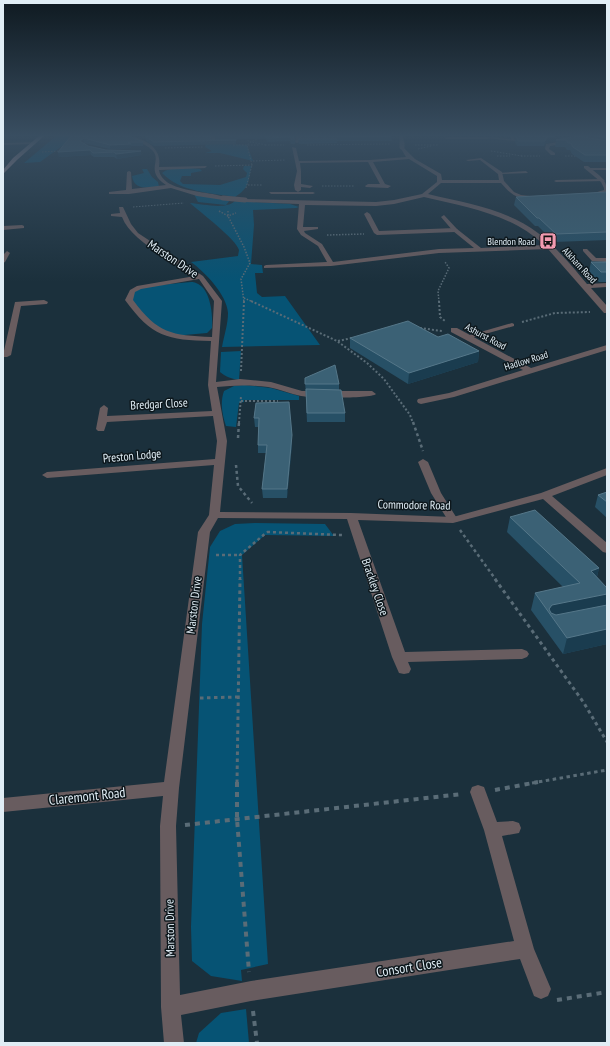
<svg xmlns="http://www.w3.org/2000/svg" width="610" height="1046" viewBox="0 0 610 1046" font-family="'PT Sans Narrow',sans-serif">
<rect width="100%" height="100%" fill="#1b303c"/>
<g fill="#065374">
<path d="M56,136H76L40,162L24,163Z"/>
<path d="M206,143L247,145L253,161L220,153H205L212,151L205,147Z"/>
<path d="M244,166H251C249,182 249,188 235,197C211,193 180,192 162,173C169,166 191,168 200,169L202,171L191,173V176H182L180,181L183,184L220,185L246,177L247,173L243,169Z"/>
<path d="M142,169H147L152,177L158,182L159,187C147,188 134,190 132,176L144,173Z"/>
<path d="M194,194L230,200L226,205L198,202Z"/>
<path d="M235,201L290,204L299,207L296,208L253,210L254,225L251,264L262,265L263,273H255L257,293L262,297L285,296L320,345L222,347C224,336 228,324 228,313C227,295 205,272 191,262L238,256C238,255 239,251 239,250C236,239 200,212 190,203C203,204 226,210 235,201Z"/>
<path d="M180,283C185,283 192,281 196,283C211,288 213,316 212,328L207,333L173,336L149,324L129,296L139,287Z"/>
<path d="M241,351L239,380C232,379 226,377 220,372L221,352Z"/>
<path d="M244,385L271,388L299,396V400H244V402L239,403L236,427L226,426C222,414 220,402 224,391L234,386Z"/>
<path d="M255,523L325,524L334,536L265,535L242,555L268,964L241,970L242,981L211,976L192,961L191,927L202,624L210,547L220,531L235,524Z"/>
<path d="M246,1009L249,1043H196L199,1033L221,1013Z"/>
</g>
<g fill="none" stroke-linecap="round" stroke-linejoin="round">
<g stroke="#5a6c77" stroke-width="1" stroke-dasharray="1.5 1.5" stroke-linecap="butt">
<path d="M248,137V141L251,142L263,136"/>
<path d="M233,145H260"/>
<path d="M265,145H284"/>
<path d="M307,145L390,144"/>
<path d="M415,145H438"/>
<path d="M165,148L204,147"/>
<path d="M418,149L431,146"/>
<path d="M491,151L522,156"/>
<path d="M42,152L61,151"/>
<path d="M497,156H510"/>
<path d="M521,156H540"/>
<path d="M565,156H578"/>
<path d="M253,161L286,160"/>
<path d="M215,166L253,165"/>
<path d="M248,185H263"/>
<path d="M322,186H355"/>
<path d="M246,188L252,165L247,145L251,142L266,145"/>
<path d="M133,207L184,203"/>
</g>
<g stroke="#5a6c77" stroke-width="1.5" stroke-dasharray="1.5 1.5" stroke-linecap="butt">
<path d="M219,211L228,216L236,213"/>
<path d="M228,211V216L244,247L250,263L241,279L244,302"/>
<path d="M327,235L364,234"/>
<path d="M244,298L253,302"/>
<path d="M439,302L438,291L449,268L445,262"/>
</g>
<g stroke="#5a6c77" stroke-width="2" stroke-dasharray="2 2" stroke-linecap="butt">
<path d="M251,301L337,341L367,363L384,379L410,415L413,423"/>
<path d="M439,301L440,317L445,321"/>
<path d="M522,322L555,313L590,312"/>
<path d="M420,328L442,331"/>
<path d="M338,341L352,338"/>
<path d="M241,371L244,301"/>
<path d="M241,401H278"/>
<path d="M239,423L241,396"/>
</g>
<g stroke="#5a6c77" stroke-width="2.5" stroke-dasharray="3 3" stroke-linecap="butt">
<path d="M413,422L423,451"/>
<path d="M238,438L239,422"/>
<path d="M236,465L238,486L252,503"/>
<path d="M460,530L496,580"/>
<path d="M267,532L342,535"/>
<path d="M216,555H240"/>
<path d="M240,580V555L267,532"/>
</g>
<g stroke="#5a6c77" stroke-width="3" stroke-dasharray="3.5 3.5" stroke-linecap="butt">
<path d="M495,579L584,703L607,742"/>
<path d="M200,698L237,697"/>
<path d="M237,783L240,579"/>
<path d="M532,783L607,770"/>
</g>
<g stroke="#5a6c77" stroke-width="4" stroke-dasharray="5 5" stroke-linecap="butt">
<path d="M237,782V819L249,972"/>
<path d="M495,790L538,782"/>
<path d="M185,825L462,794"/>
<path d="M557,1000L607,992"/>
<path d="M253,1011L257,1043"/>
</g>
<g fill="#685c5f" fill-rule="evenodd">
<path d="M211,136H215V141L225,142L212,143Z"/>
<path d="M296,136H300L299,142L297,143L295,142Z"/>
<path d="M510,136H514L515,141L486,138L488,137L511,139Z"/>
<path d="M590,168H607V170H588Z"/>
<path d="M526,171L528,173L500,174L498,173Z"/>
<path d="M603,179L605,181L556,182L554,181L556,180Z"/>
<path d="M269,192H313L315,193L313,194H271Z"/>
<path d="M367,212L370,214L379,231L455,228L458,230L455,232L377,235L374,233L364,214Z"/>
<path d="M583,249H587L596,258H607V262L592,261L583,251Z"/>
<path d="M512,323L514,324V326L467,339L463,337Z"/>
<path d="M423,459L428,462L441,493L458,520L457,522H449L431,493L418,462Z"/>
</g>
<g fill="#685c5f" fill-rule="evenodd">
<path d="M124,136C142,136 163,147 159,167L207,166L205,168L159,170C163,194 212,190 226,198L223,200L197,196L171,188L129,194H109V192L126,190L127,172L129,171L131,172L132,189L166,185C144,170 163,161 152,150C144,142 132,141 124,136Z"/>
<path d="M399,136H403L404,144L400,143Z"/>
<path d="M565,136L607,145V147L574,141Z"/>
<path d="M447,137H488L490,138L488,139H445Z"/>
<path d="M570,140L572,142L550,146L549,149L555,153V155H551L545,149L546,144Z"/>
<path d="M35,142L33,144L3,145V143Z"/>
<path d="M402,146L415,159L441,174L442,180H499L498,174L480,160L468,161L466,160L481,158L502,172L504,181L514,192L521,195L538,197V199L536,200C517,198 513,197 501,183H441L428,194C465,203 507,209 538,233C556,247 572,266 587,284L607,283V287L591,288L607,306V313H604L548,249L439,253L331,266L264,268V266L266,265L327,262L318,246L301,235L297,229L299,204L245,202L243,201V199L376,202L394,200L422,194L437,182V176L409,159L373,162L385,184L391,186L388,188L366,187L365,186L368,184H380L368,162L300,163L301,171V184L313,186L310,188L301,187V190L298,192L295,190L294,185L297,171L292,147L296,148L299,161L370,160L406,157L400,147ZM424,197C466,207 512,214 544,245L481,248L457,229L444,215L441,217L453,231L474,248L439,249L333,262L322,244L305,233L304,231L318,229V227H303L305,205L376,206L394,204Z"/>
<path d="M584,166H588C598,175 607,178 607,192L587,197V195L604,190V188L601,182L584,168Z"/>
<path d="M119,207H123L131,224L138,233L203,276L222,301L216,382L240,379L271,382L302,391H372L376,394C371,399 311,398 301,396C290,394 280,389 268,387C251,385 234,385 217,387L227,441L220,512L351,513L453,517L541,493L607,468V475L552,496L607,543V553L603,552L543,499L453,523L358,520L405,652L522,649L527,651L529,654L527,657L522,659L408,662L411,669L409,673L404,674L399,673L392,657L347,519L218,518L210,532L179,788L176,826L180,995L251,981L514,941L484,830L470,792L472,787L478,785L484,787L497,822L513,821L519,823L521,828L519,833L502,836L534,949L551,989L548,996L541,999L534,996L520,959L251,1001L181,1015L184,1043H164L161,1007L160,826L163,796L3,812V798L164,782L198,532L209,515L214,465L47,478L42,475L47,472L215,459L217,441L213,416L107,422L104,431H98L96,429L100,408L104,405L108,408L107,416L212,411L208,385L211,341C167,340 152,337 125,300L130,290L137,286L195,276C173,261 131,241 122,217L111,216V214L120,213ZM199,279L214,301L212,337C171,335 158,334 133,300L135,292L141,289Z"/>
<path d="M22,225L24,226V228L3,230V226Z"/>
<path d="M7,251L10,253L5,262L3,263V255Z"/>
<path d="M44,300L48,302L47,304L21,306L11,355L7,357H4L3,355L15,302Z"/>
<path d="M451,328H457L531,368L607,345V350L454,397L421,404L418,403L417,401L418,399L449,393L523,370L451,332Z"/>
</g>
<path fill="#ae949a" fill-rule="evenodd" d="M39,136H44L17,160L3,174V170L13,158Z"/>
<g stroke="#685c5f" stroke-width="5">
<path d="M402,143V147"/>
<path d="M223,198L245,200"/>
</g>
</g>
<g fill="#275066">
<path d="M71,136L143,142V146H131V148L110,149L84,143L88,146L106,150L141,151V155L117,159L114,157H94L91,155L59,157L58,152Z"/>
<path d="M145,136L211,140H216V136H296L295,139V144H291L290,141L267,142L266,139H237L236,141V144L154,146L146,141Z"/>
<path d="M392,136V141H337V143L299,144L298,139L300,138Z"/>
<path d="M487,136H509V137Z"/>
<path d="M515,136H568L567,138L574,136H572H607V162H584L572,154L570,150H567L565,147H555L556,141L546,143L544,146H517L515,142Z"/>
<path d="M607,192V240L554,242L538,226H535L514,205L516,197Z"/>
<path d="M591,262H607V282H599L589,271Z"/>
<path d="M438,337L479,351L478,362L408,384L350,348V338Z"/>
<path d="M305,378L339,384V390H321L345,413V422H307Z"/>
<path d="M256,403L292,444L287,498H263L262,489L266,453H258V427H255L254,418Z"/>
<path d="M607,492V518L595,507L598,495Z"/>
<path d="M510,517L599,568L597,577L607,588V644L563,654L531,610L535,593L563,587L507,532Z"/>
</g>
<g fill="#1a3c4f">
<path d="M555,136H568L567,139L556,140V141L546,143L544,146L545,141L547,137Z"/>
<path d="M84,138V143L81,146L80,141Z"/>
<path d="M131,144V148L110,149V145Z"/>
<path d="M90,150L91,155L59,157L58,152Z"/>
<path d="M141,151V155L117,159L116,154Z"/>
<path d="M479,351L478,362L408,384L409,373Z"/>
<path d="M292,435V444L287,498V489Z"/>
<path d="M599,568L595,584L591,571Z"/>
<path d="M607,592V605L554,620L549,609L552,605Z"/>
<path d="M607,629V644L563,654L567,638Z"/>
</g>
<g fill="#3b6175" stroke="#557789">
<path d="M71,136H129L143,142H128L131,144L110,145L84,138L80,141L88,146L106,150L141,151L116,154L114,152L93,153L90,150L58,152Z"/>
<path d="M145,136H210L211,140H236L154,142Z"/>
<path d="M266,136H294L293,137L295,139H291L290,137L267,138Z"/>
<path d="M301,136H392L335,137L337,139H298L300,138Z"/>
<path d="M517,136H555L547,137L545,141H518L516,137Z"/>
<path d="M578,136L607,141V155H585L573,147L571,143H568L566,140H556Z"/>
<path d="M597,136H604L607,138Z"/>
<path d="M607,192V232L556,234L539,218H537L516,197Z"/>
<path d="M591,262H607V272H601Z"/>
<path d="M408,321L438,337L448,334L479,351L409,373L350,338Z"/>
<path d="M335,365L339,384H305V378Z"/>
<path d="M306,389L341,390L345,413H307Z"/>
<path d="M289,402L292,435L287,489H262L267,445H258L259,418H254L256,403Z"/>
<path d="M607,492V502L598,495Z"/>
<path d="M535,510L599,568L591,571L607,588V592L606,593L607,594L552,605L549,609L551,613L556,615L607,605V629L567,638L535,593L580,583L510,517Z"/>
</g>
<linearGradient id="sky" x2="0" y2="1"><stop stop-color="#0f1a21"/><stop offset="0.48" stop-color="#394e61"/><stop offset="1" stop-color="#394e61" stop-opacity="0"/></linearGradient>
<rect width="610" height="282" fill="url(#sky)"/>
<defs>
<symbol id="bus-square" viewBox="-11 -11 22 22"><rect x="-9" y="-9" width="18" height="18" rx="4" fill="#f29ab0" stroke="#0d171c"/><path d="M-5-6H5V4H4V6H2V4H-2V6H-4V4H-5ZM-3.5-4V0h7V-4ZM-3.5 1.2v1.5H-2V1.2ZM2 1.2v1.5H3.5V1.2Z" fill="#111"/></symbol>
</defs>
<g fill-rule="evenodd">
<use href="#bus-square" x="538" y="231" width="20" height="20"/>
</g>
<g text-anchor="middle" stroke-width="3" stroke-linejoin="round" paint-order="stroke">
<g font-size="10" fill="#e0edf5" stroke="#0d171c" text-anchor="end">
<text x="535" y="245">Blendon Road</text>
</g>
<g font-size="10" fill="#e0edf5" stroke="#0d171c">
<text transform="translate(580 265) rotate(47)" y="4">Alkham Road</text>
<text transform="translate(486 336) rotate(28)" y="4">Ashurst Road</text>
<text transform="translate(526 360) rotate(-17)" y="4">Hadlow Road</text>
</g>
<g font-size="12" fill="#e0edf5" stroke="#0d171c">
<text transform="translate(173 259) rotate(34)" y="4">Marston Drive</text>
<text transform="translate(159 404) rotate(-3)" y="4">Bredgar Close</text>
<text transform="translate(132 456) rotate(-5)" y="4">Preston Lodge</text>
<text transform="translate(414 505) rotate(1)" y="4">Commodore Road</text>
<text transform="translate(375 587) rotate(71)" y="4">Brackley Close</text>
<text transform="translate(194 605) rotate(-83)" y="4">Marston Drive</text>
<text transform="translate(170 928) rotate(-91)" y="4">Marston Drive</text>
</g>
<g font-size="14" fill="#e0edf5" stroke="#0d171c">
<text transform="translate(87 796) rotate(-6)" y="5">Claremont Road</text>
<text transform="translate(409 967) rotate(-9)" y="5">Consort Close</text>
</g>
</g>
<rect width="610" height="1046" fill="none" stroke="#e0edf5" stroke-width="8"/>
</svg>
